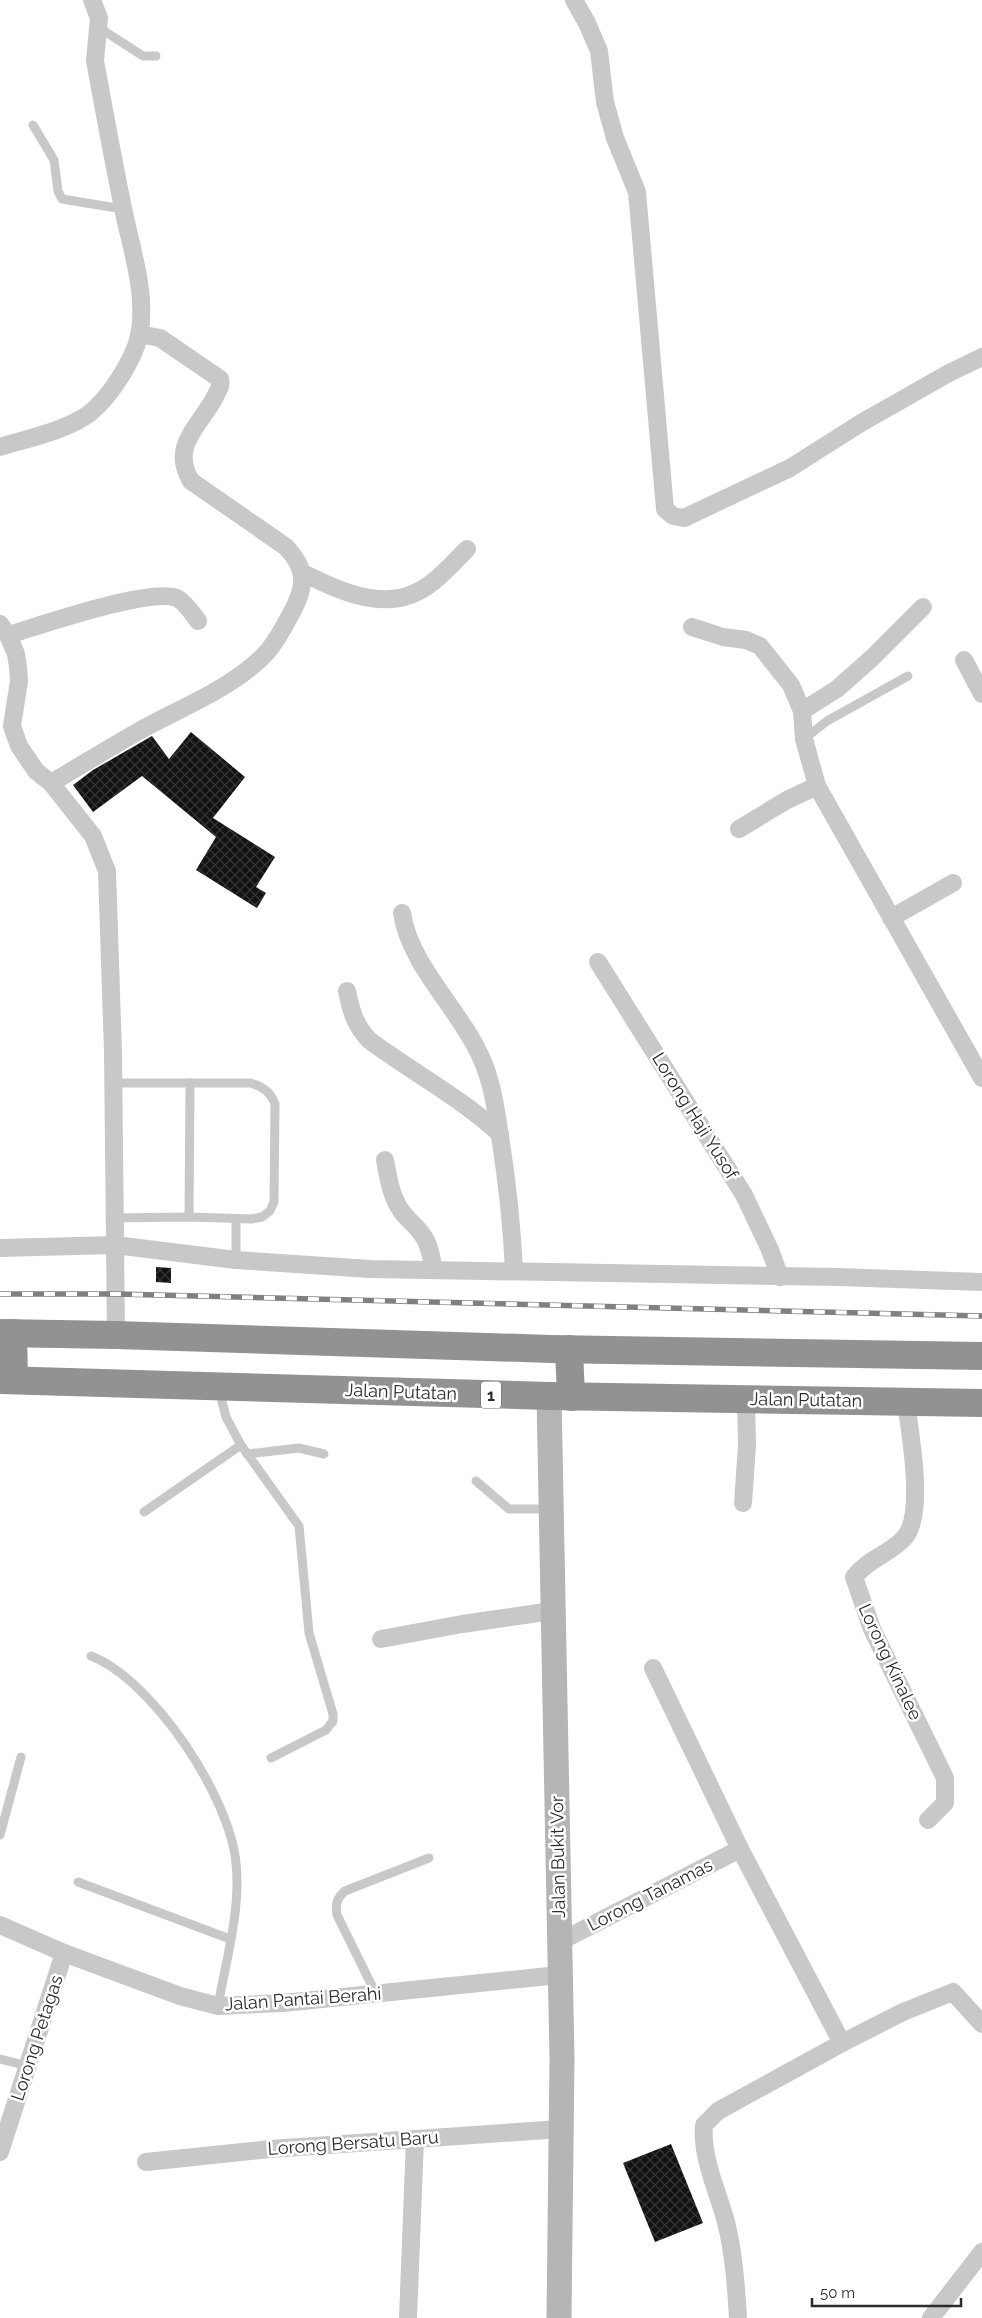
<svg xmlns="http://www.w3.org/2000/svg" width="982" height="2318" viewBox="0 0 982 2318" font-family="Raleway,sans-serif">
<defs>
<pattern id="building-cross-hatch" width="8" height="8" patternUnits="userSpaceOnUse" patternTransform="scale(1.25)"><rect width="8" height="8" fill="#121212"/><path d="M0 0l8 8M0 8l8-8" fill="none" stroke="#353535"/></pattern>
</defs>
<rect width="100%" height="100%" fill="#fff"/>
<g fill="url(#building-cross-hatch)">
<path d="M191,732L245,777L213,818L275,857L256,887L266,893L257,908L196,870L216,837L142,776L93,812L73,785L93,770L152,736L169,759Z"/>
<path d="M156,1267L171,1268V1283L156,1282Z"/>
<path d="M671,2144L703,2223L655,2242L623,2163Z"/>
</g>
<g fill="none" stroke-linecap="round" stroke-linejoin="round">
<g stroke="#c8c8c8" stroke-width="9">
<path d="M98,27L143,56H156"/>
<path d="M33,125L54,160L58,191L62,199L123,209"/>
<path d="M804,739L827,721L908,676"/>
<path d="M113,1083H250C263,1087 270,1091 275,1104L274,1202L270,1211L262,1217L252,1219L189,1217L114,1218"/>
<path d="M189,1217L190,1083"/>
<path d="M236,1220V1260"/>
<path d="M219,1390L226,1417L241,1445L299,1526L309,1633L333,1714V1721L326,1730L271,1758"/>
<path d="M247,1454L299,1448L324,1454"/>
<path d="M476,1481L509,1509H550"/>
<path d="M144,1512L241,1445"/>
<path d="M91,1656C153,1680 230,1797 236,1863C241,1910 226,1960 218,2006"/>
<path d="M0,1835L21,1757"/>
<path d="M78,1882L230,1939"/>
<path d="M376,1994L337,1915C335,1904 337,1898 345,1891L429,1858"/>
<path d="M0,2059L28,2066"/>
</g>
<g stroke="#c8c8c8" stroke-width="18">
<path d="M574,0L587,23L599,51L605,102L615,138L637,192L665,509L673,516L684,518L790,468L861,423L949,373L982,357"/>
<path d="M0,447C26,439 55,433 79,420C105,407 135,360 140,331C146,290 131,248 123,208C114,164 106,121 98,77L95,61L99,18L92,0"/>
<path d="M303,573C335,589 375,608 410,595C433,587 451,565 467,549"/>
<path d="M0,624L8,635L16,654L18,667L19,681L12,726L19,746L36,771L51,783L93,836L107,871L113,1052L116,1335"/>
<path d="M692,627L723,637L746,640L760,646L791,685L802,711L804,739L817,786L982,1078"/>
<path d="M8,635C39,626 151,587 177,598C186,603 192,613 198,621"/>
<path d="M964,660L982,694"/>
<path d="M802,711L837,689L873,657L923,607"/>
<path d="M51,783C80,766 109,748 139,731C180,708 236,687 268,651C278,639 285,625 292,612C306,586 307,569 286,547L191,481C170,446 199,427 215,397C218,390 222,386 220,379L160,338L139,334"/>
<path d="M739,829L787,800L817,786"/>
<path d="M402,913C410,967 462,1011 483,1062C493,1086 496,1111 500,1136C507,1181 512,1226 514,1271"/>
<path d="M891,918L953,883"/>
<path d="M598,962L744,1195L770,1250L780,1277"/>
<path d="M347,991C351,1011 355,1025 369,1040C412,1072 460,1097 500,1134"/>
<path d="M385,1160C388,1177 391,1195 400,1209C406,1219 415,1224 421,1233C430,1243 431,1258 434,1270"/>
<path d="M0,1248L115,1245L236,1260L370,1269L838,1277L982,1282"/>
<path d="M906,1402C910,1433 925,1513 905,1537C892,1553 869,1558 854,1577L872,1629L945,1778V1803L928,1820"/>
<path d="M743,1503L747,1445L746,1399"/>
<path d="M381,1639L462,1624L552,1611"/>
<path d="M653,1668L740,1849L842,2043L903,2012L953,1992L982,2024"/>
<path d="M0,1925L64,1953L180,1996L218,2006L283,2003L559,1975"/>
<path d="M559,1942L740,1849"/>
<path d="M0,2152L64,1953"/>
<path d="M146,2162L270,2149L561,2129"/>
<path d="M408,2318L415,2139"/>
<path d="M738,2318C736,2286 734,2254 726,2222C718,2192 701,2157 704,2125L718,2111L842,2043"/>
<path d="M931,2318L982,2252"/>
</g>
<path stroke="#b5b5b5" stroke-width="25" d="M549,1396L562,2059L559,2318"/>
<g stroke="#929292" stroke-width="28">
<path d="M0,1333L116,1335L551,1349L982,1356"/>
<path d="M13,1333L14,1380"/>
<path d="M569,1349L571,1397"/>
<path d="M0,1380L549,1396L982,1403"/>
</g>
<defs>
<path id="rail" d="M0,1294H117L982,1316"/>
</defs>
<use href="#rail" stroke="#808080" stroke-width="5.5"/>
<use href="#rail" stroke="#fff" stroke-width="4" stroke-dasharray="11" stroke-linecap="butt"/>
</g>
<g text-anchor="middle" stroke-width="5" stroke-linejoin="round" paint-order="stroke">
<rect fill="#fff" stroke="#6b6b6b" stroke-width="1" x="481" y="1381.5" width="20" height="27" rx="4"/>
<g font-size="16" font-weight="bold" fill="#2b2b2b">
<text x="491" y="1401">1</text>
</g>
<g font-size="18" fill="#2b2b2b" stroke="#fff">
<text transform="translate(695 1116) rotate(58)" y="6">Lorong Haji Yusof</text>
<text transform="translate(401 1392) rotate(2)" y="6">Jalan Putatan</text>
<text transform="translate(806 1400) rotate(1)" y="6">Jalan Putatan</text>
<text transform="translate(890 1662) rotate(65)" y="6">Lorong Kinalee</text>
<text transform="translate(558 1857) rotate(-91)" y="6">Jalan Bukit Vor</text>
<text transform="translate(650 1895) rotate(-27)" y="6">Lorong Tanamas</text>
<text transform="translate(303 1999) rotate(-4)" y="6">Jalan Pantai Berahi</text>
<text transform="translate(37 2038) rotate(-72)" y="6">Lorong Petagas</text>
<text transform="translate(353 2143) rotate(-4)" y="6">Lorong Bersatu Baru</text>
</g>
</g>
<path d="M812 2298v8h149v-8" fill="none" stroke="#2b2b2b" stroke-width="2.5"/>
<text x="820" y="2298" font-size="15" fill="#2b2b2b" stroke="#ffffff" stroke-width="4" paint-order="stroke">50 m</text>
</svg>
